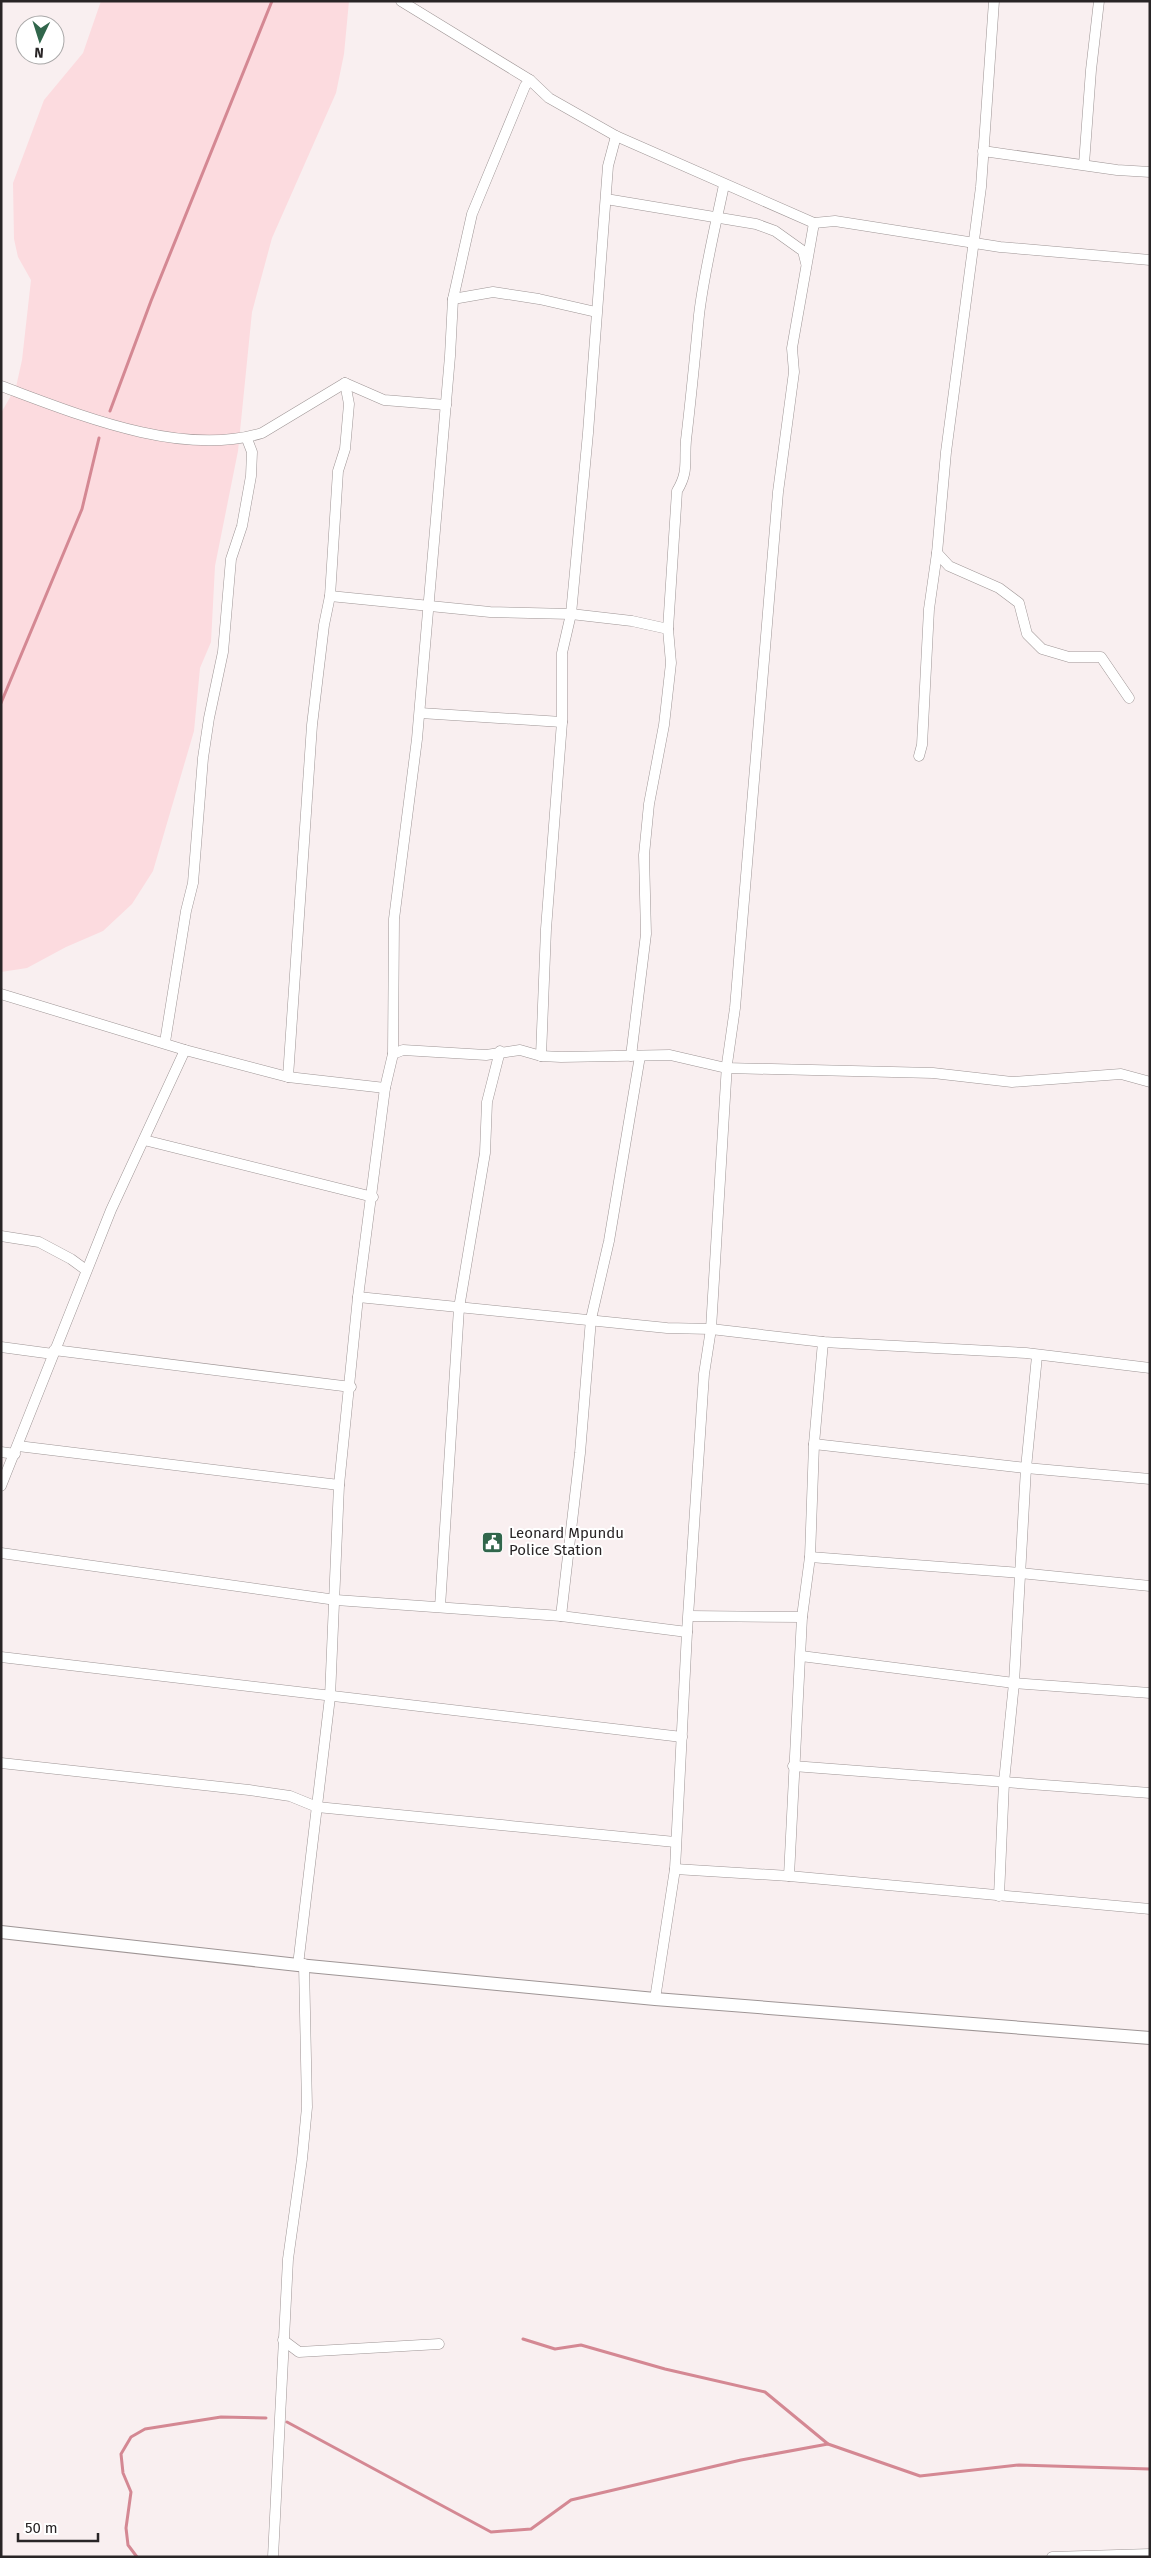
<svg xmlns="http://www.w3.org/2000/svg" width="1151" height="2558" viewBox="0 0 1151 2558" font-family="'Fira Sans',sans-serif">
<rect width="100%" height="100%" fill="#f9eff0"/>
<path fill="#fcdbdf" d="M101,1H349L344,54L336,93L272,238L252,312L238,451L215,566L211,642L200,668L194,731L153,871L132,904L103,931L66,947L27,968L1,972V413L16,387L22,360L31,280L18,257L14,239L13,183L44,100L83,53Z"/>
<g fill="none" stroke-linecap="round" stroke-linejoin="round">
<g stroke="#d48893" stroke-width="3">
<path d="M110,411L151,301L272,1"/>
<path d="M1,703L82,509L99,438"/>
<path d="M523,2339L555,2349L581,2345L665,2369L765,2392L828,2444L920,2476L1019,2465L1150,2469"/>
<path d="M287,2422L491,2532L531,2529L571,2500L741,2460L828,2444"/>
<path d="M137,2557L128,2545L126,2528L131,2492L123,2473L121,2454L131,2437L145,2429L221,2417L266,2418"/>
</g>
<defs>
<g id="minor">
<path d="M401,1L530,80L549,98L616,136L814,223L835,221L1000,247L1150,260"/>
<path d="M983,151L1117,170L1150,172"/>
<path d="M1084,164L1091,70L1099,1"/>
<path d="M606,199L756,224L775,231L803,251L806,263"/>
<path d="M453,299L493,292L539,299L596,312"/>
<path d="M1,386C77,414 181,458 262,433L345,383L384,400L446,405"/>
<path d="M937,553L949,566L999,588L1019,603L1027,634L1042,649L1069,657H1101L1129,698"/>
<path d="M330,596L338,471L345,449L349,404L345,383"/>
<path d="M668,629L677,491C689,471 684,462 686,440C691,398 695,357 699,315C704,272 715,228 724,185"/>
<path d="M420,713L562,722"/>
<path d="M919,756L922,745L929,609L937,553L946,452L981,187L994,1"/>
<path d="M1,994L185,1050L288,1077L385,1088"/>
<path d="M165,1042L186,911L193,883L203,758L209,718L223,652L231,559L242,526L251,476L252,452L247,439"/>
<path d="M393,1054L394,919L417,739L450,356L453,299L472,214L525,86L530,80"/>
<path d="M541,1056L546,929L562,722V653L571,614L588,433L608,166L616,136"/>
<path d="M288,1077L312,725L324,625L330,596L490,612L571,614L632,621L668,629L671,663L664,725L649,804L644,855L646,934L631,1056"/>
<path d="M144,1140L373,1197"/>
<path d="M1,1236L39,1242L71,1259L86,1270"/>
<path d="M358,1297L667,1328L711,1329L823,1342L1026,1353L1150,1368"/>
<path d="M1,1347L53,1354"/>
<path d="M54,1350L351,1387"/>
<path d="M814,1444L1026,1468L1150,1479"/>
<path d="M18,1446L339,1485"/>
<path d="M1,1452L15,1454"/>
<path d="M1,1486L111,1210L185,1050"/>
<path d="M1,1553L336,1600L561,1616L687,1632"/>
<path d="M810,1557L1020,1573L1150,1586"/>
<path d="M440,1607L459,1308L485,1153L487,1102L500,1051"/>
<path d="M561,1616L580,1453L591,1319L609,1241L640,1056"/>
<path d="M689,1616L802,1617"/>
<path d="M801,1656L1014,1683L1150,1693"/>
<path d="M1,1657L682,1737"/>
<path d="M1,1763L249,1790L290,1796L317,1807L675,1842"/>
<path d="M793,1766L1150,1793"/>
<path d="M675,1869L789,1876L1150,1909"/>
<path d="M789,1876L802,1617L810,1557L814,1444L823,1342"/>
<path d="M999,1896L1004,1782L1014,1683L1026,1468L1037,1356"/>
<path d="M298,1965L330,1697L339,1485L358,1297L385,1088L393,1054L403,1050L486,1055L520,1050L541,1056L561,1057L670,1055L726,1068L933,1073L1012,1082L1121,1074L1150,1082"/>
<path d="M655,1999L675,1869L687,1632L704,1374L711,1329L727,1064L735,1008L778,492L794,372L792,348L814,223"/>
<path d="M283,2340L299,2352L439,2344"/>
<path d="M273,2557L288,2259L302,2159L307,2107L304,1964"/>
<path d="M1052,2557L1150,2554"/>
</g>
<path id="tertiary" d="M1,1932L298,1965L655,1999L1150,2038"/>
</defs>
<use href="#minor" stroke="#9e9595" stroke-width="11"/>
<use href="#tertiary" stroke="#9e9595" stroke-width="14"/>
<use href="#minor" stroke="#fff" stroke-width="10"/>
<use href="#tertiary" stroke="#fff" stroke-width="12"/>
</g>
<defs>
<symbol id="civic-square" viewBox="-11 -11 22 22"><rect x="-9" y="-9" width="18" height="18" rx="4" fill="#31664b" stroke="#fff"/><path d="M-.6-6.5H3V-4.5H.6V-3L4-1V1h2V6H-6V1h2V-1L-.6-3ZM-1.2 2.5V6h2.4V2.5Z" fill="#fff"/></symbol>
</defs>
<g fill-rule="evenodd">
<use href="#civic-square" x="480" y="1530" width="25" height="25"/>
</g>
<g text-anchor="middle" stroke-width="4" stroke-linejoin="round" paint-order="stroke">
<g font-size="15" fill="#292526" stroke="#fff" text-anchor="start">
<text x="509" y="1538">Leonard Mpundu<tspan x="509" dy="17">Police Station</tspan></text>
</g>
</g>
<rect width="1151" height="2558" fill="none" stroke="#292526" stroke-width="5"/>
<g transform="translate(40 40) rotate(184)"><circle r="24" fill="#ffffff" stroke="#a9a8a8"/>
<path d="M0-4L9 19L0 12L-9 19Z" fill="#31664b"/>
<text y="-8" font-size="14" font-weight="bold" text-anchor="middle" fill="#292526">N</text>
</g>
<path d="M18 2533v8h80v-8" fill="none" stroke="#292526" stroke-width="2.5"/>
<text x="25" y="2533" font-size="15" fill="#292526" stroke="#ffffff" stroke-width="4" paint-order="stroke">50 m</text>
</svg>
